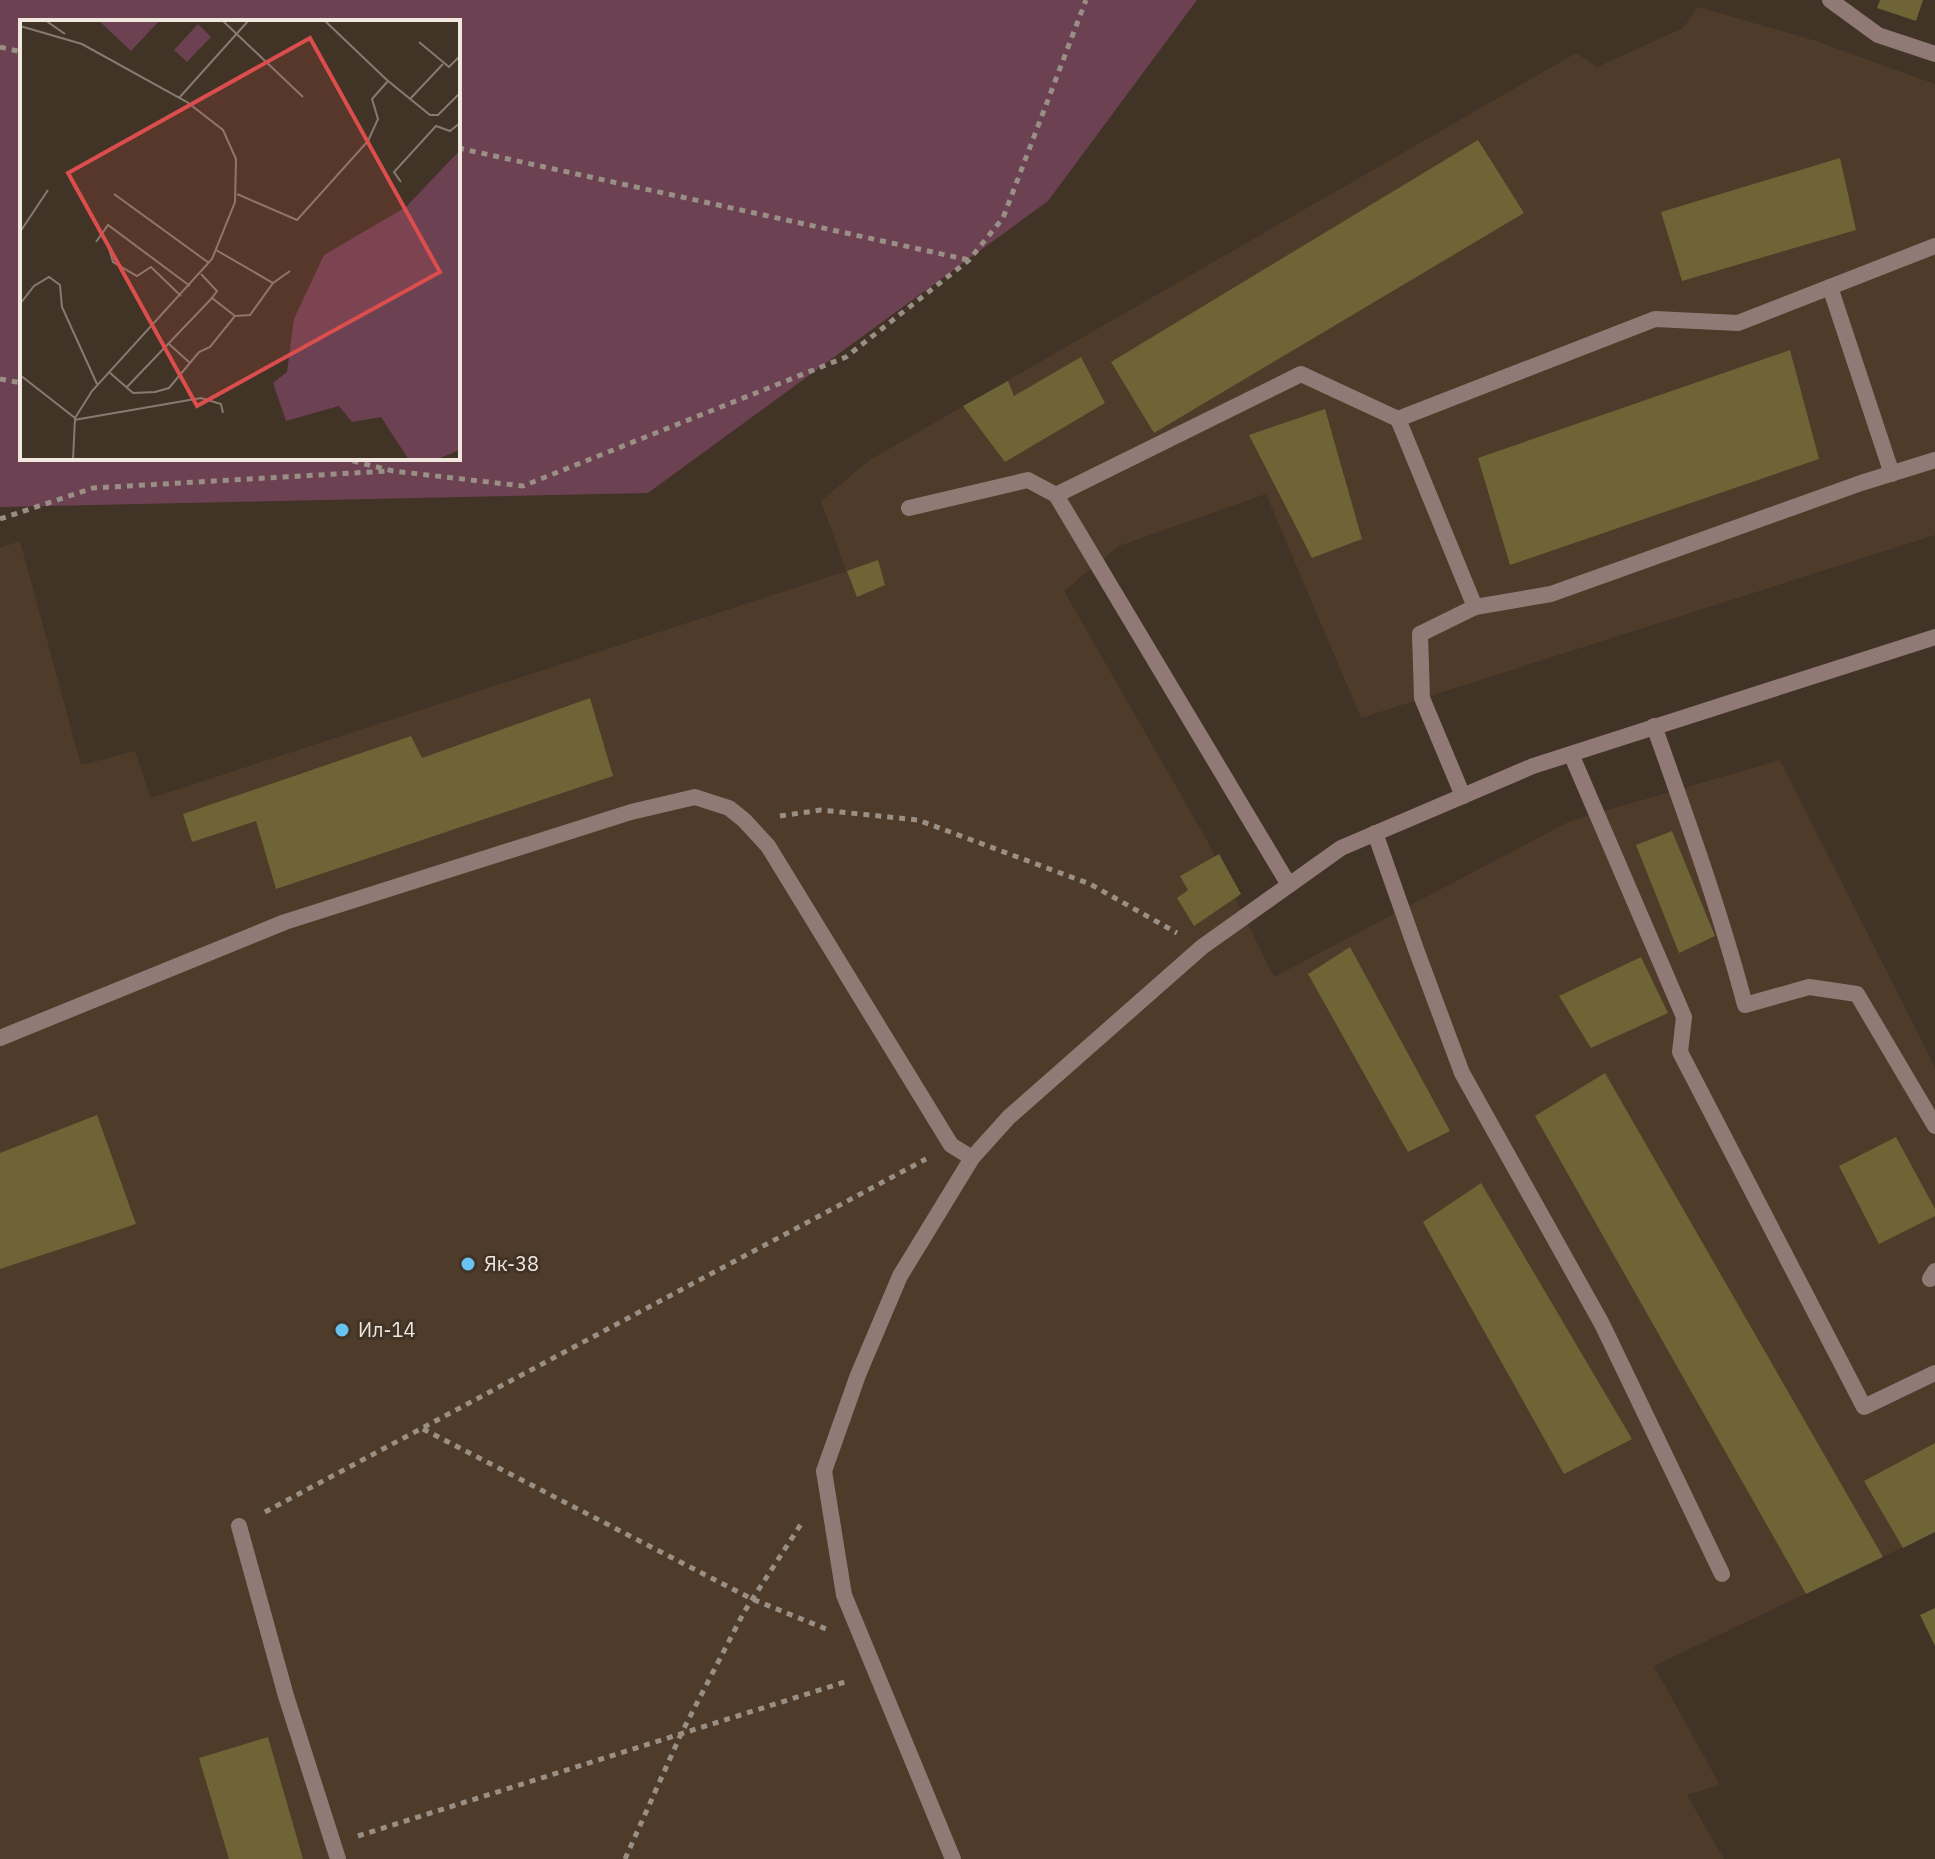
<svg xmlns="http://www.w3.org/2000/svg" width="1935" height="1859" viewBox="0 0 1935 1859" font-family="'IBM Plex Sans',sans-serif">
<rect width="100%" height="100%" fill="#413326"/>
<path fill="#4e3b29" d="M1698,7L1813,40L1935,84V535L1361,718L1266,494L1119,546L1064,591L1208,842L1274,977L1570,821L1780,760L1935,1067V1532L1654,1666L1720,1785L1687,1795L1724,1859H0V548L20,541L81,765L135,751L151,798L846,571L821,501L868,461L1576,53L1597,67L1683,28Z"/>
<path fill="#6c4152" fill-rule="evenodd" d="M0,0H1197L1048,201L648,493L0,507ZM22,22H458V458H22Z"/>
<g fill="#6e6436">
<path d="M1880,0H1923L1916,21L1877,8Z"/>
<path d="M1478,140L1524,213L1154,433L1111,362Z"/>
<path d="M1840,158L1856,230L1682,281L1661,212Z"/>
<path d="M1790,350L1819,459L1510,565L1478,458Z"/>
<path d="M1081,357L1105,403L1005,462L963,406L1008,381L1014,396Z"/>
<path d="M1325,409L1362,539L1312,558L1249,435Z"/>
<path d="M878,560L885,585L857,597L847,571Z"/>
<path d="M590,698L613,776L276,889L256,821L192,842L183,814L411,736L422,758Z"/>
<path d="M1672,831L1715,936L1679,953L1636,845Z"/>
<path d="M1219,854L1241,894L1194,926L1177,898L1188,890L1180,876Z"/>
<path d="M1350,947L1450,1131L1408,1152L1308,974Z"/>
<path d="M1641,957L1668,1013L1591,1048L1559,996Z"/>
<path d="M1605,1073L1883,1557L1806,1594L1535,1116Z"/>
<path d="M97,1115L136,1224L0,1269V1153Z"/>
<path d="M1896,1137L1935,1209V1216L1879,1244L1839,1166Z"/>
<path d="M1481,1183L1632,1439L1564,1474L1423,1222Z"/>
<path d="M1935,1443V1532L1903,1548L1864,1481Z"/>
<path d="M1935,1608V1646L1920,1615Z"/>
<path d="M268,1737L303,1859H229L199,1758Z"/>
</g>
<g fill="none" stroke-linecap="round" stroke-linejoin="round">
<g stroke="#9a8f85" stroke-width="5" stroke-dasharray="6 6" stroke-linecap="butt">
<path d="M0,47L22,52"/>
<path d="M458,148L969,260"/>
<path d="M0,379L22,383"/>
<path d="M341,458L393,471L523,486L846,357L969,260L1003,218L1086,0"/>
<path d="M0,519L93,488L388,471"/>
<path d="M780,816L821,810L918,820L1090,884L1177,933"/>
<path d="M423,1429L752,1599L826,1629"/>
<path d="M265,1512L926,1159"/>
<path d="M358,1836L848,1681"/>
<path d="M625,1859L681,1734L744,1612L803,1521"/>
</g>
<g stroke="#917975" stroke-width="16">
<path d="M1830,287L1892,474"/>
<path d="M1056,495L1301,374L1398,419"/>
<path d="M909,508L1028,480L1056,495L1289,885"/>
<path d="M1475,607L1551,594L1861,483L1935,460"/>
<path d="M1654,726C1687,819 1720,910 1745,1005L1809,987L1857,994L1935,1126"/>
<path d="M1571,754L1684,1017L1680,1052L1864,1407L1935,1373"/>
<path d="M1463,796L1422,698L1420,634L1475,607L1398,419L1655,319L1738,323L1935,246"/>
<path d="M1375,833L1417,952L1462,1073L1602,1324L1722,1574"/>
<path d="M0,1038L285,922L631,812L695,797L729,808L744,820L768,846L951,1145L972,1158"/>
<path d="M1930,1279L1935,1271"/>
<path d="M239,1526L286,1696L338,1859"/>
</g>
<g stroke="#917975" stroke-width="16">
<path d="M1830,0L1878,35L1935,54"/>
<path d="M953,1859L844,1595L824,1471L858,1375L900,1276L972,1158L1009,1117L1202,947L1341,848L1533,766L1935,637"/>
</g>
</g>
<g fill="#69c3f1" stroke="#413326" stroke-width="3">
<circle cx="468" cy="1264" r="8"/>
<circle cx="342" cy="1330" r="8"/>
</g>
<g text-anchor="middle" stroke-width="6" stroke-linejoin="round" paint-order="stroke">
<g font-size="20" fill="#f0e7df" stroke="#413326" text-anchor="start">
<text x="484" y="1271">Як-38</text>
<text x="358" y="1337">Ил-14</text>
</g>
</g>
<g transform="translate(20 20)">
<rect width="440" height="440" fill="#413326"/>
<path d="M78,0H140L111,31ZM178,4L191,17L167,42L154,30ZM440,130V430L415,440H389L361,397L332,402L319,386L266,401L253,363L267,352L274,299L304,235L386,187Z" fill="#6c4152"/>
<path fill="none" stroke="#877b70" stroke-width="2" d="M25,0L45,14M202,0L283,77M304,0L368,61M0,6L62,24L167,82L203,110L216,139L215,182L192,239L72,371L55,398L53,440M399,22L429,47L440,36M159,78L229,0M390,79L423,44M381,162L374,152L416,106L430,111L440,103M94,174L189,243M217,174L277,200L348,121L358,99L352,79L368,61L410,95H418L440,73M0,212L28,170M76,222L88,205L170,266M88,225L93,242L117,256L131,247L161,276M196,230L253,263L270,251M0,284L14,266L29,257L40,265L42,287L77,364M215,296L230,295L253,263M149,324L170,343M89,352L113,373L135,372L149,368L179,332L190,327L215,296L192,278L197,271L181,254M0,355L55,398M106,368L192,278M54,400L181,378L201,384L203,393"/>
<path fill="#db4e4d" fill-opacity="0.15" stroke="#db4e4d" stroke-width="4" d="M290,18L420,252L177,386L48,153Z"/>
<rect width="440" height="440" fill="none" stroke="#f0e7df" stroke-width="4"/>
</g>
</svg>
